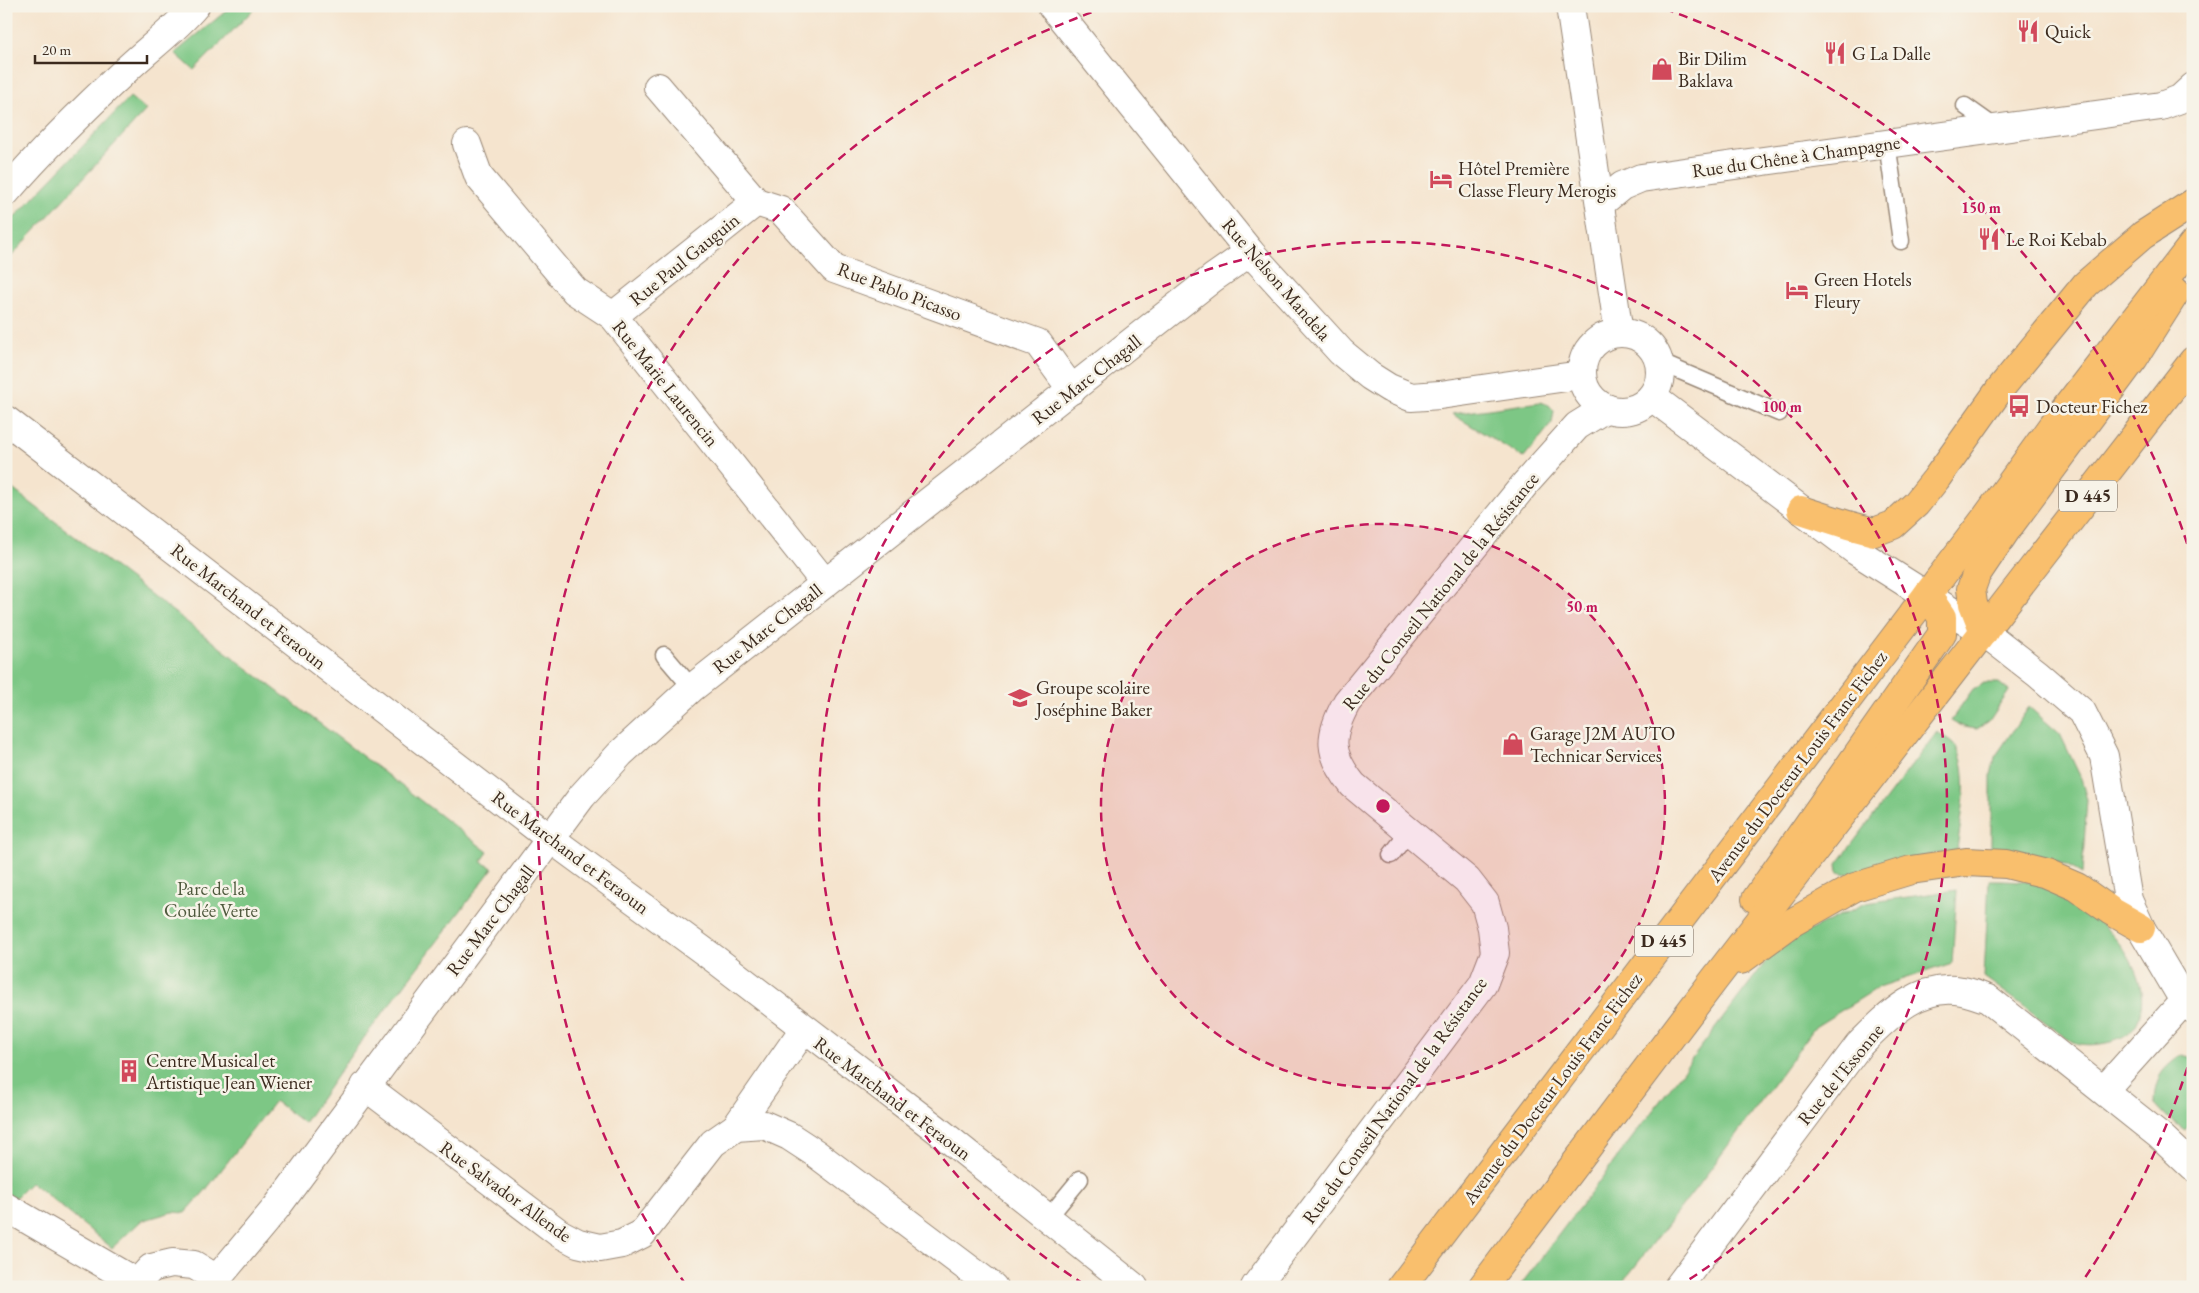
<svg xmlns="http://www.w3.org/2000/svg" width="2199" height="1293" viewBox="0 0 2199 1293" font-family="'EB Garamond',serif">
<rect width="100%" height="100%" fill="#f7f3e8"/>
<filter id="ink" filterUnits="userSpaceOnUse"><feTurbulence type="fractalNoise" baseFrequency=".02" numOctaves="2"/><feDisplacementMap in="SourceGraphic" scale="10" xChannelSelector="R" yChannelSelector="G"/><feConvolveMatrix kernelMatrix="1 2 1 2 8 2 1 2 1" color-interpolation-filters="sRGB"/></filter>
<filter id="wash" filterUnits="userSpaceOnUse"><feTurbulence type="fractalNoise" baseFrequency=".0096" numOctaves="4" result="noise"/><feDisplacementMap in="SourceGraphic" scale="20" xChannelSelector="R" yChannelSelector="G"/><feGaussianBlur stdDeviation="1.12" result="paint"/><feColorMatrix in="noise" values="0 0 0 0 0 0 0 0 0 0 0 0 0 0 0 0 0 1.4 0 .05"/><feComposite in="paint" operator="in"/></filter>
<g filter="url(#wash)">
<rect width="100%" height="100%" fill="#f5e4ce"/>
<g fill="#7dc785" stroke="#5c7852">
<path d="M232,6H257L194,70L175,53Z"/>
<path d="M130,97L146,110L6,262V226Z"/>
<path d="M1540,402L1549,405L1554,411L1552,423L1524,458L1452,414Z"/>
<path d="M6,484L488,852L481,862L493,868L351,1055L304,1123L275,1101L205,1191L185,1213L172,1212L141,1221L112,1248L31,1182L13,1200L6,1196Z"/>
<path d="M1984,683H1999L2009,691L1989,721L1977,729L1964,727L1951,720L1973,689Z"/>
<path d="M2029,707L2060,734L2081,778L2087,800L2082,874C2054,856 2023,850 1991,850V775L1995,757Z"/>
<path d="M1937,732C1942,736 1949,739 1953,743C1974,767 1960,821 1957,850L1898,861L1848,874L1838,872L1837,864Z"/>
<path d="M1989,880C2009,880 2033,880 2052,889C2094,909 2155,965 2139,1017C2134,1034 2122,1040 2106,1043C2096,1045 2082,1046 2073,1042C2063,1037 2054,1028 2045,1022C2025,1007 2005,992 1984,977Z"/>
<path d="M1957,890L1952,963L1879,987L1815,1027L1710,1170L1619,1287H1519L1767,960L1796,937L1866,903Z"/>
<path d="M2182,1055L2193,1058V1122L2185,1130L2168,1118L2154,1103C2155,1078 2161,1069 2182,1055Z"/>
</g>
</g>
<g filter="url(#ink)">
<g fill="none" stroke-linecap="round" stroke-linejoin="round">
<defs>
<g id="lane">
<path d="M1965,106L1996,128"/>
<path d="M1887,143L1901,241"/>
<path d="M1659,362L1779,413"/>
<path d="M664,655L692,688"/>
<path d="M1391,855L1409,832"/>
<path d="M1048,1218L1080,1179"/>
</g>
<g id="street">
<path d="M1052,6L1250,252L1341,352L1370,376L1389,388L1411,397L1440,395L1581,375"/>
<path d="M1570,6L1619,333"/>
<path d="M658,87L756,202L781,210L834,269L1038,343L1072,390"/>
<path d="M467,144L479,177L575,291L613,316L825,583"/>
<path d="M6,192C44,148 85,108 127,69C150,47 175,30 195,6"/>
<path d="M1600,204L1622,186L1641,178L2161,106L2180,99L2193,87"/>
<path d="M613,316L756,202"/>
<circle cx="1621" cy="372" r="39"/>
<path d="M1652,397L1856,551L1984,632L2038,674L2082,712L2104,756L2128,900L2141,928L2184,1001L2193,1009"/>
<path d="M6,420L551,839L716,960L935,1128L1134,1287"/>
<path d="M365,1086L559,1233L578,1243L600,1248L622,1244L642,1234L713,1143L736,1127L764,1125L789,1136L815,1153L993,1287"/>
<path d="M2104,1090L2184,1001"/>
<path d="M736,1127L804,1029"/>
<path d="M6,1207L137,1283L151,1268L172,1263L194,1265L217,1279"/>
<path d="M210,1287L276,1208L582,796L620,754L692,688L1213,278L1250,252"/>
<path d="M1255,1287L1483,984L1495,953L1492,928L1485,903L1467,880L1353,785C1328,754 1328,736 1347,702L1525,484L1577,426L1606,408"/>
<path d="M1678,1287L1859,1045C1887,1017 1918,983 1962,991C1970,992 1979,996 1988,999L2159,1135L2193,1167"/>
</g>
<g id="primary">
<path d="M1801,510L1848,525L1874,532L1893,525L1916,504L1936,479L2000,389L2086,284L2143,235L2193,203"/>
<path d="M1984,632L1973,604L1971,589L1976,575L2007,529L2134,358L2176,292"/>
<path d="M1756,899L1942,634V617L1927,595"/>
<path d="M1741,960L1793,922L1855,887L1911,870L1966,862L2006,864L2047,874L2077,887L2111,911L2141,928"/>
<path d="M1401,1287L1987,516L2052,426L2193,244"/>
<path d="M1482,1287L1714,980L2193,361"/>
</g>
</defs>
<use href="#lane" stroke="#988776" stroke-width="19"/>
<use href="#street" stroke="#988776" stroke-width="30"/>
<use href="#primary" stroke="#988776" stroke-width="30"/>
<use href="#lane" stroke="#fff" stroke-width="16"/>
<use href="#street" stroke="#fff" stroke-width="28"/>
<use href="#primary" stroke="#f9bf6d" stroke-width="28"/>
</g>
</g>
<circle cx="1383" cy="806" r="282" fill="#c2185b" fill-opacity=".12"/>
<g fill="none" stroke="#c2185b" stroke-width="2.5" stroke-dasharray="9 6">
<circle cx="1383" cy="806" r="282"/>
<path d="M1084 1284A564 564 0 1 1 1682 1284"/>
<path d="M2192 1053A846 846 0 0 1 2080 1285M686 1285A846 846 0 0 1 1101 9M1665 9A846 846 0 0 1 2192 559"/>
</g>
<defs>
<symbol id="restaurant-bare" viewBox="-9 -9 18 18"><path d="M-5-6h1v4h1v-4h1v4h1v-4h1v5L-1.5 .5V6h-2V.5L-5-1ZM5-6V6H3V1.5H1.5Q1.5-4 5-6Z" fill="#d1495b" stroke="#f7f3e8" stroke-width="2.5" paint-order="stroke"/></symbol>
<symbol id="shop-bare" viewBox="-9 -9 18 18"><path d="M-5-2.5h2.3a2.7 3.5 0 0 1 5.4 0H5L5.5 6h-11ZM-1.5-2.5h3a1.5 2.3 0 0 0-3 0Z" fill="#d1495b" stroke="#f7f3e8" stroke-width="2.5" paint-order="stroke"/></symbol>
<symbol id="hotel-bare" viewBox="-9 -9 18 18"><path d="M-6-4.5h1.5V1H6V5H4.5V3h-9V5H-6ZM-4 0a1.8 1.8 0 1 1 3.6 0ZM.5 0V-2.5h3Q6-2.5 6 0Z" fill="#d1495b" stroke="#f7f3e8" stroke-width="2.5" paint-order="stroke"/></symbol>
<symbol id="bus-bare" viewBox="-9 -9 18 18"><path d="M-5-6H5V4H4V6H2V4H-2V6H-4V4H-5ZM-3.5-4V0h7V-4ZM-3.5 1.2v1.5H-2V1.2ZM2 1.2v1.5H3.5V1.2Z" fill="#d1495b" stroke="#f7f3e8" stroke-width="2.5" paint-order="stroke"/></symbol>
<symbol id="school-bare" viewBox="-9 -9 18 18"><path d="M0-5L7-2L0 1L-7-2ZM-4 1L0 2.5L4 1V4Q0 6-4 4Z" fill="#d1495b" stroke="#f7f3e8" stroke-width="2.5" paint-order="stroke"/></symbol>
<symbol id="building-bare" viewBox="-9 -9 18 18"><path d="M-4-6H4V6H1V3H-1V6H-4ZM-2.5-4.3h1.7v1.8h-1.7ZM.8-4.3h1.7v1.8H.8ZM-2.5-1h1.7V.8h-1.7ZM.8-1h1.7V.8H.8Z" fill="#d1495b" stroke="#f7f3e8" stroke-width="2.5" paint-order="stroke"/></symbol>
</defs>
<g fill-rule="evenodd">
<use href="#restaurant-bare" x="2012" y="15" width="32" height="32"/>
<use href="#restaurant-bare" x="1819" y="37" width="32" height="32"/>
<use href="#shop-bare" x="1646" y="53" width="32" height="32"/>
<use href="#hotel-bare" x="1425" y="163" width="32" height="32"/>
<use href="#restaurant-bare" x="1973" y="223" width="32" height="32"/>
<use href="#hotel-bare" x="1781" y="274" width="32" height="32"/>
<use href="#bus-bare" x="2003" y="390" width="32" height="32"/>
<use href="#school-bare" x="1004" y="682" width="32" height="32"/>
<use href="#shop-bare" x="1497" y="728" width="32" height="32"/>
<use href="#building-bare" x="113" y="1055" width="32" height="32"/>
</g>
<g text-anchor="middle" stroke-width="5" stroke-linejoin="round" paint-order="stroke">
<g fill="#f7f3e8" stroke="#73665b" stroke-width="1">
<rect x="2059" y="480.5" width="58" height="31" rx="4"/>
<rect x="1635" y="925.5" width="58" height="31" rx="4"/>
</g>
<g font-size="18" font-weight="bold" fill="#3b2a1e">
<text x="2088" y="502">D 445</text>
<text x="1664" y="947">D 445</text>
</g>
<g font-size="19" fill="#3b2a1e" stroke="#f7f3e8" text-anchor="start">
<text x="2045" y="38">Quick</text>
<text x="1852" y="60">G La Dalle</text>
<text x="1678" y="65">Bir Dilim<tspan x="1678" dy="22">Baklava</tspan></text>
<text x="1458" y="175">Hôtel Première<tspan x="1458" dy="22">Classe Fleury Merogis</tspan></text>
<text x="2006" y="246">Le Roi Kebab</text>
<text x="1814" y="286">Green Hotels<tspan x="1814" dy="22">Fleury</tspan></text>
<text x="2036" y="413">Docteur Fichez</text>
<text x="1036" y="694">Groupe scolaire<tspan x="1036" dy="22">Joséphine Baker</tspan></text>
<text x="1530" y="740">Garage J2M AUTO<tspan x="1530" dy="22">Technicar Services</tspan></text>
<text x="146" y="1067">Centre Musical et<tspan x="146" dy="22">Artistique Jean Wiener</tspan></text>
</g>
<g font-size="19" fill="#3b2a1e" stroke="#f7f3e8">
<text transform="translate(1796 156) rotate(-8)" y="7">Rue du Chêne à Champagne</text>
<text transform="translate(684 259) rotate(-39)" y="7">Rue Paul Gauguin</text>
<text transform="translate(1277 279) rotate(49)" y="7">Rue Nelson Mandela</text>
<text transform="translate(900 291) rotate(21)" y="7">Rue Pablo Picasso</text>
<text transform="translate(1086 379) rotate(-38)" y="7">Rue Marc Chagall</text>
<text transform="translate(666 383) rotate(51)" y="7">Rue Marie Laurencin</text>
<text transform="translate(1440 591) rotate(-51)" y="7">Rue du Conseil National de la Résistance</text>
<text transform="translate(249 606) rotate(38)" y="7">Rue Marchand et Feraoun</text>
<text transform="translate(767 628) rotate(-38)" y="7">Rue Marc Chagall</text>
<text transform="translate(1797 766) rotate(-53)" y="7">Avenue du Docteur Louis Franc Fichez</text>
<text transform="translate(571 852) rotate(37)" y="7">Rue Marchand et Feraoun</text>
<text transform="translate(490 920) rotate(-53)" y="7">Rue Marc Chagall</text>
<text transform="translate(1840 1074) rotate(-51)" y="7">Rue de l'Essonne</text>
<text transform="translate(1552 1088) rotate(-53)" y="7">Avenue du Docteur Louis Franc Fichez</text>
<text transform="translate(893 1098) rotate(37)" y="7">Rue Marchand et Feraoun</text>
<text transform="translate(1394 1100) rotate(-54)" y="7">Rue du Conseil National de la Résistance</text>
<text transform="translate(506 1191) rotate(36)" y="7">Rue Salvador Allende</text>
</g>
<g font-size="19" fill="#4f593d" stroke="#f7f3e8">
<text x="211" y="895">Parc de la<tspan x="211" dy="22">Coulée Verte</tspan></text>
</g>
</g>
<circle cx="1383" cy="806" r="8" fill="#c2185b" stroke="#f7f3e8" stroke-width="2.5"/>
<g font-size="15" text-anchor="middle" font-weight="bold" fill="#c2185b" stroke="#f7f3e8" stroke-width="5" stroke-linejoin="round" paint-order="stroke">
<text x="1981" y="213">150 m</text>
<text x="1782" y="412">100 m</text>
<text x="1582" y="612">50 m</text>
</g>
<rect width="2199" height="1293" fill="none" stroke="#f7f3e8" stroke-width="25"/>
<path d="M35 55v8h112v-8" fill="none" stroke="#3b2a1e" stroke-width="2.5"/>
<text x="42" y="55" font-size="15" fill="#3b2a1e" stroke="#f7f3e8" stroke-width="4" paint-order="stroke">20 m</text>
</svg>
